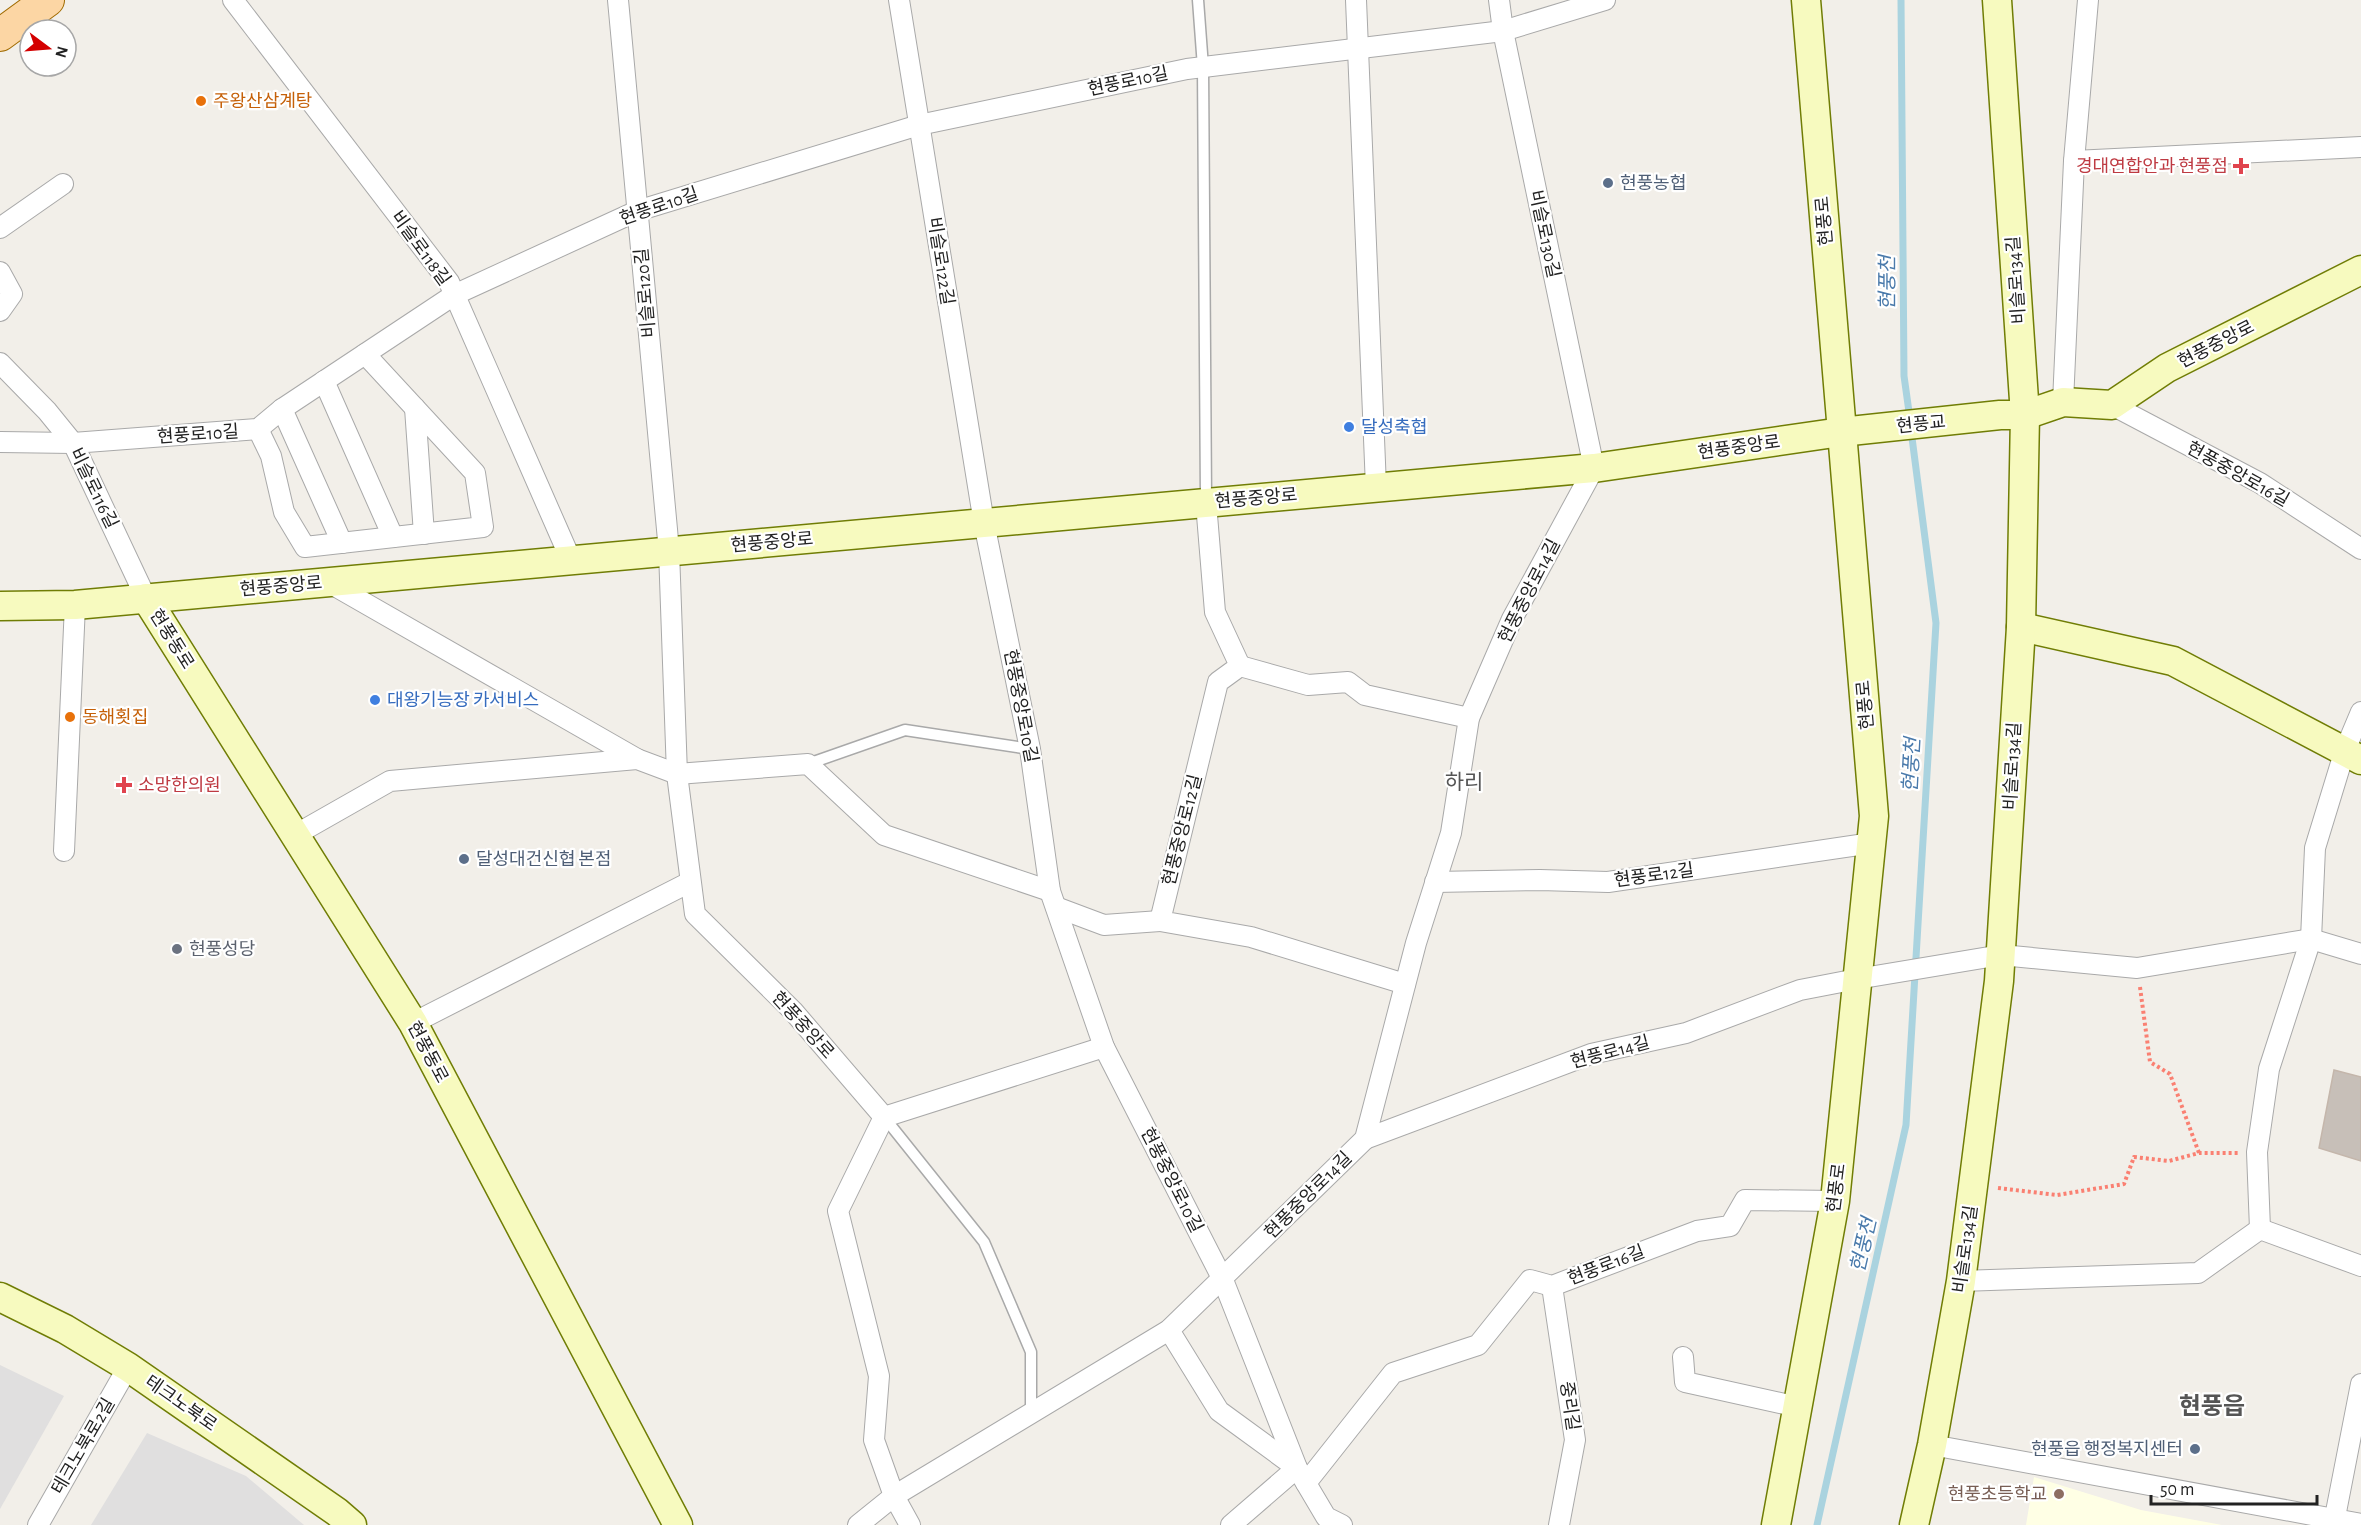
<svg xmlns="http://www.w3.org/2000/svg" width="2361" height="1525" viewBox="0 0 2361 1525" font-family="'Alegreya Sans','Noto Sans KR',sans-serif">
<rect width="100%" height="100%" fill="#f2efe9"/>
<g fill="#e0dfdf">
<path d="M0,1365L64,1396L0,1509Z"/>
<path d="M147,1433L246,1476L304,1525H91Z"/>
</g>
<path fill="#ffffe5" d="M2034,1477L2141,1510L2222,1525H2026Z"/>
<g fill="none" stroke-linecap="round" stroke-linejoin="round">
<g stroke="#aad3df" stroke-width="7">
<path d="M1901,0L1904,376L1910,419"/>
<path d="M1817,1525L1906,1125L1936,623L1911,430"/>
</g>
</g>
<path fill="#c7bfb8" stroke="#c4b6ab" stroke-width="1.5" d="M2334,1070L2361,1077V1161L2319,1148Z"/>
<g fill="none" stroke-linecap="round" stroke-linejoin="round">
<defs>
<g id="lane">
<path d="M1198,0L1203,67L1206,500"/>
<path d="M808,764L905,730L1030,749"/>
<path d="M884,1117L984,1242L1031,1352V1414"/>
</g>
<g id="street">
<path d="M233,0L449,282L571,560"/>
<path d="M618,0L669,551L677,774L695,914L793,1011L884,1117"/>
<path d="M899,0L984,523L1030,749L1050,891L1104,1047L1223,1280L1297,1468L1326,1517L1342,1525"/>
<path d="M1356,0L1376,487"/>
<path d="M2074,161L2361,147"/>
<path d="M0,228L63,184"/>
<path d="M0,272L12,294L0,311"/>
<path d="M0,363L47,411L73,443L146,598"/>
<path d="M324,381L393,537"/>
<path d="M2063,402L2074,161L2088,0"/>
<path d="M2112,405L2260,483L2361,549"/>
<path d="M415,408L424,534"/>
<path d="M282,409L342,543"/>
<path d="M258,429L271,456L284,512L305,547L483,527L475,473L365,354"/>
<path d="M0,442L73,443L258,429L282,409L454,295L637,211L919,125L1187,69L1503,31L1605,0"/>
<path d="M1206,503L1215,612L1240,666L1218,682L1160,921L1251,937L1405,984"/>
<path d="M328,582L637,759"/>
<path d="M1240,666L1308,685L1348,682L1365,695L1469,718"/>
<path d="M295,835L390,781L637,759L677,774L808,764L884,835L1050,891"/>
<path d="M64,851L75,605"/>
<path d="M1435,882L1540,880L1608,882L1872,843"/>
<path d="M1056,907L1104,925L1160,921"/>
<path d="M413,1023L690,882"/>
<path d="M1365,1139L1591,1054L1686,1033L1800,990L1857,979L2001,955L2137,968L2311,939L2361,954"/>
<path d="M2260,1229L2257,1152L2269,1069L2311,939L2315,848L2345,750L2361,712"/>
<path d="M1961,1281L2198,1273L2260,1229L2361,1266"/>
<path d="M1552,1286L1575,1440L1559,1525"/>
<path d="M1169,1330L1219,1411L1297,1468L1231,1525"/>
<path d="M1683,1357L1685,1382L1798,1407"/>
<path d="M1932,1445L2361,1524"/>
<path d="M1306,1483L1393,1373L1478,1345L1530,1280L1552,1286L1697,1231L1730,1226L1745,1200L1835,1201"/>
<path d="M2335,1517L2361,1384"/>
<path d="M38,1525L128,1367"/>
<path d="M858,1525L894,1496L1169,1330L1365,1139L1416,943L1451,833L1469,718L1512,619L1594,468L1503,31L1499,0"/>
<path d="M910,1525L894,1496L874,1440L879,1376L838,1211L884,1117L1104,1047"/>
</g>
<g id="secondary">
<path d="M146,598L413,1023L678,1525"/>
<path d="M0,606L75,605L1594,468L1841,432L2000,415H2025L2063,402L2112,405L2167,368L2361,270"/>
<path d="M2021,627L2173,661L2361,760"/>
<path d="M0,1297L65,1329L128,1367L337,1512L352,1525"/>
<path d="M1776,1525L1835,1201L1874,816L1806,0"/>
<path d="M1914,1525L1932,1445L1961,1281L1999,981L2021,627L2025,415L1997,0"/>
</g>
<path id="primary" d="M0,35L48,0"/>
</defs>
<use href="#lane" stroke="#a9a9a9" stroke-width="13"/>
<use href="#street" stroke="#a9a9a9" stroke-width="22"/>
<use href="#secondary" stroke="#707d05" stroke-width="31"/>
<use href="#primary" stroke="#a06b00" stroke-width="34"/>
<g stroke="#fa8072" stroke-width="4" stroke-dasharray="3 3" stroke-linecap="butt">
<path d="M2140,987L2150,1062L2170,1074L2199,1153"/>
<path d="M1998,1188L2057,1195L2124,1184L2134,1157L2169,1161L2199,1153H2239"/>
</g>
<use href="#lane" stroke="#fff" stroke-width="10"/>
<use href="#street" stroke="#fff" stroke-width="20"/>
<use href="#secondary" stroke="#f7fabf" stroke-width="28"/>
<use href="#primary" stroke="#fcd6a4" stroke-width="32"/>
</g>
<g fill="#e8710a" stroke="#fff" stroke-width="2">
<circle cx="201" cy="101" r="6"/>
<circle cx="70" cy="717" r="6"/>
</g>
<g fill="#e0444e" stroke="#fff" stroke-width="2">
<path d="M2238 157h6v6h6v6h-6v6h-6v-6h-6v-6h6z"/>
<path d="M121 776h6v6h6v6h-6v6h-6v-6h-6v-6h6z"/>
</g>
<g fill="#5c6f8a" stroke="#fff" stroke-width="2">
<circle cx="1608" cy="183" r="6"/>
<circle cx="464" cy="859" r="6"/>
<circle cx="2195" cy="1449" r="6"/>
</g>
<g fill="#3f7fe0" stroke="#fff" stroke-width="2">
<circle cx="1349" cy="427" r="6"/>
<circle cx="375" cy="700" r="6"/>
</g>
<circle fill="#6b7280" stroke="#fff" stroke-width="2" cx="177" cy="949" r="6"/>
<circle fill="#8d6e63" stroke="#fff" stroke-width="2" cx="2059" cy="1494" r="6"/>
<g text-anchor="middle" stroke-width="4.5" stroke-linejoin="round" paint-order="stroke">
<g font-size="18" fill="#222" stroke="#fff">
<text transform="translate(1128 81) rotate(-12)" y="6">현풍로10길</text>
<text transform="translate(659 206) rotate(-19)" y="6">현풍로10길</text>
<text transform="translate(1824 221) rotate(-95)" y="6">현풍로</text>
<text transform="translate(1545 234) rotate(78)" y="6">비슬로130길</text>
<text transform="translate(421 248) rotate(54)" y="6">비슬로118길</text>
<text transform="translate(941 261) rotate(81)" y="6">비슬로122길</text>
<text transform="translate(2016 280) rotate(-94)" y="6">비슬로134길</text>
<text transform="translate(645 293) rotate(-95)" y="6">비슬로120길</text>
<text transform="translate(2216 344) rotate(-27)" y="6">현풍중앙로</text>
<text transform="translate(1921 424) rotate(-6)" y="6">현풍교</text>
<text transform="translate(198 434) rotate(-4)" y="6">현풍로10길</text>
<text transform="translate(1739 447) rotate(-8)" y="6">현풍중앙로</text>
<text transform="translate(2238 474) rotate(29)" y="6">현풍중앙로16길</text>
<text transform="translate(94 488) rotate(64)" y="6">비슬로116길</text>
<text transform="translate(1256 498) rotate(-5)" y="6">현풍중앙로</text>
<text transform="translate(772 542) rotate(-5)" y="6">현풍중앙로</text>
<text transform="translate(281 586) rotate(-5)" y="6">현풍중앙로</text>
<text transform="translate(1529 591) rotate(-63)" y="6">현풍중앙로14길</text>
<text transform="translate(172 639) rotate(58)" y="6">현풍동로</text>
<text transform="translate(1865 705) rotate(-95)" y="6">현풍로</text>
<text transform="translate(1021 706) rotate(79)" y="6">현풍중앙로10길</text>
<text transform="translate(2012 766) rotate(-87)" y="6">비슬로134길</text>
<text transform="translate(1182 830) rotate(-76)" y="6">현풍중앙로12길</text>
<text transform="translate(1654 875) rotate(-8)" y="6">현풍로12길</text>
<text transform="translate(803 1025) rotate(48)" y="6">현풍중앙로</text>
<text transform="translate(428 1052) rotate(62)" y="6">현풍동로</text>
<text transform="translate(1610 1052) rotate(-15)" y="6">현풍로14길</text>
<text transform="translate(1172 1180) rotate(63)" y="6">현풍중앙로10길</text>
<text transform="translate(1836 1188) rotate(-83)" y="6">현풍로</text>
<text transform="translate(1308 1195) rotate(-45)" y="6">현풍중앙로14길</text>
<text transform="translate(1965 1249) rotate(-82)" y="6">비슬로134길</text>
<text transform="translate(1606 1265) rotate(-21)" y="6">현풍로16길</text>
<text transform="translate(181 1403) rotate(35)" y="6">테크노북로</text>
<text transform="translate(1570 1406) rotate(82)" y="6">중리길</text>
<text transform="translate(83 1446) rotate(-60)" y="6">테크노북로2길</text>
</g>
<g font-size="18" fill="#c56008" stroke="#fff" text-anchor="start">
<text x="213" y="107">주왕산삼계탕</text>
<text x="82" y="723">동해횟집</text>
</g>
<g font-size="18" fill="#be3a42" stroke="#fff" text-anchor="end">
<text x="2228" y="172">경대연합안과 현풍점</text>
<text x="138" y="791" text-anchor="start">소망한의원</text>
</g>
<g font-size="18" fill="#4e5e75" stroke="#fff" text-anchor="start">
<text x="1620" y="189">현풍농협</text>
<text x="476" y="865">달성대건신협 본점</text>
<text x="2183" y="1455" text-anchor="end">현풍읍 행정복지센터</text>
</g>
<g font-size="18" fill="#366cbe" stroke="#fff" text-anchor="start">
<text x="1361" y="433">달성축협</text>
<text x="387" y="706">대왕기능장 카서비스</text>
</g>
<g font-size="18" fill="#5b616d" stroke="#fff" text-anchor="start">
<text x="189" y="955">현풍성당</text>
</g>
<g font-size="18" fill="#785e54" stroke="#fff" text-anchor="end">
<text x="2047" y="1500">현풍초등학교</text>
</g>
<g font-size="20" font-style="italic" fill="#4a7aab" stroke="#fff">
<text transform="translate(1887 283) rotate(-90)" y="7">현풍천</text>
<text transform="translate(1911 765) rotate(-87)" y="7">현풍천</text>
<text transform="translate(1863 1245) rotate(-77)" y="7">현풍천</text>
</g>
<g font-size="21" fill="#555" stroke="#fff">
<text x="1464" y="789">하리</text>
</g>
<g font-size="24" font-weight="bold" fill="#555" stroke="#fff">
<text x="2212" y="1414">현풍읍</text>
</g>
</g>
<g transform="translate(48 48) rotate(106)"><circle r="28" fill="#ffffff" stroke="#a7a7a7" stroke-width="1.5"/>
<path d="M0-4.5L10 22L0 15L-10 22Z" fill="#d40000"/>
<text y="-9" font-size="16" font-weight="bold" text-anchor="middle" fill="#222222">N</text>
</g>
<path d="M2151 1495v9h166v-9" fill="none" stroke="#222222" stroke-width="3"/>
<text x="2160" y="1495" font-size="18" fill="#222222" stroke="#ffffff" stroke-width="4.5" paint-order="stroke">50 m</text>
</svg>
